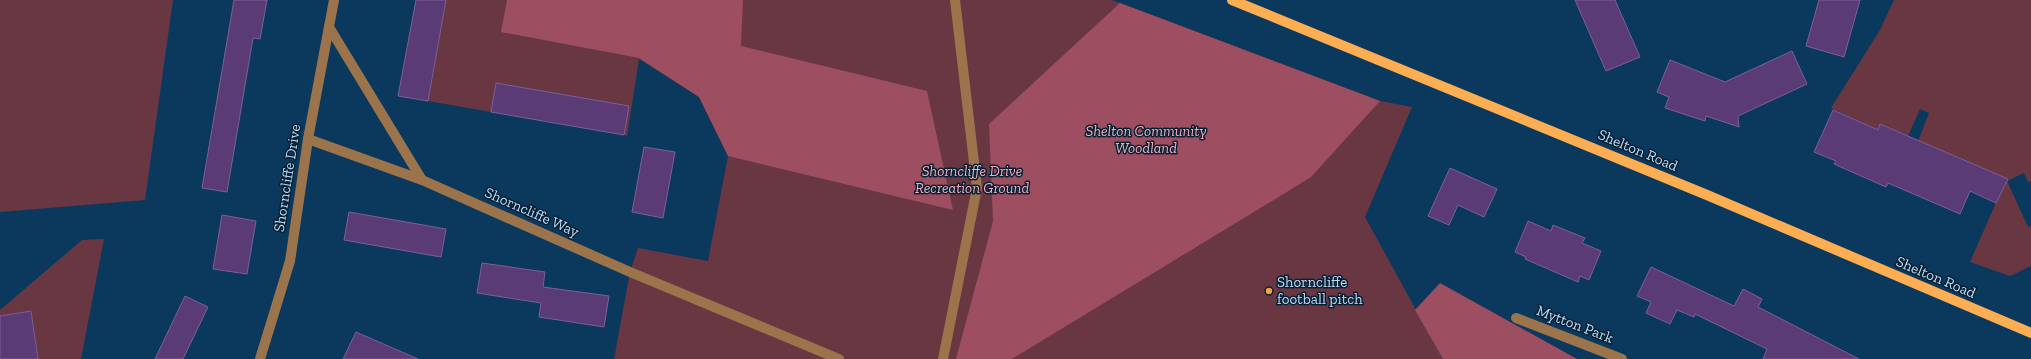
<svg xmlns="http://www.w3.org/2000/svg" width="2031" height="359" viewBox="0 0 2031 359" font-family="'Zilla Slab',serif">
<rect width="100%" height="100%" fill="#0b395d"/>
<g fill="#693742">
<path d="M0,0H173L145,200L0,212Z"/>
<path d="M446,0H1112L1380,101L1412,107L1365,217L1443,359H614L630,272L638,248L708,261L728,156L699,97L639,59L627,136L624,135L628,106L496,83L491,112L428,101Z"/>
<path d="M1894,0H2031V181L2028,182L2024,173L2007,181L2028,227L2031,226V266L2010,276L1970,262L2005,182C1978,164 1948,154 1917,144L1929,113L1920,109L1908,136L1881,124L1875,138L1851,128L1854,119L1831,108L1880,30Z"/>
<path d="M104,239L81,359H28L38,357L31,311L0,316V310L82,240Z"/>
</g>
<g fill="#9d4e60">
<path d="M507,0H743L741,46L927,91L953,210L728,156L699,97L639,58L501,32Z"/>
<path d="M1120,3L1380,101L1311,177L1290,190L1012,359H956L993,221L989,124Z"/>
<path d="M1440,283L1577,359H1443L1415,310Z"/>
</g>
<g fill="#5a3b75" stroke="#7d5e9b">
<path d="M234,0H267L260,39L253,38L227,192L202,188Z"/>
<path d="M416,0H446L428,101L398,96Z"/>
<path d="M1575,0H1615L1640,57L1606,71Z"/>
<path d="M1819,0H1860L1844,57L1806,46Z"/>
<path d="M1792,51L1807,84L1738,116L1739,127L1706,116L1705,121L1665,108L1669,97L1657,92L1670,60L1725,82Z"/>
<path d="M496,83L629,106L624,135L491,112Z"/>
<path d="M1833,110L1878,130L1880,124L2008,179L1996,203L1970,191L1960,214L1888,183L1886,187L1834,164L1836,161L1814,152Z"/>
<path d="M644,147L675,152L663,218L632,212Z"/>
<path d="M1450,168L1497,189L1484,217L1458,205L1449,225L1428,216Z"/>
<path d="M349,212L446,229L441,257L344,240Z"/>
<path d="M222,215L256,221L247,274L213,269Z"/>
<path d="M1528,221L1551,231L1553,225L1585,238L1582,243L1601,251L1589,280L1580,276L1578,282L1525,259L1526,257L1515,252Z"/>
<path d="M482,263L545,272L543,287L609,296L604,327L539,317L541,303L477,293Z"/>
<path d="M1651,267L1734,306L1743,289L1762,299L1758,307L1859,359H1763L1767,349L1695,314L1694,317L1677,310L1670,324L1646,313L1651,302L1637,296Z"/>
<path d="M185,296L208,307L183,359H155Z"/>
<path d="M31,311L38,359H0V316Z"/>
<path d="M356,332L418,359H343Z"/>
</g>
<g fill="none" stroke-linecap="round" stroke-linejoin="round">
<g stroke="#9b744b" stroke-width="10">
<path d="M329,27L422,180"/>
<path d="M308,139L422,180L630,272L839,359"/>
<path d="M1516,318L1622,359"/>
<path d="M260,359L290,261L308,139L334,0"/>
<path d="M943,359L977,188L955,0"/>
</g>
<path stroke="#feae52" stroke-width="10" d="M1232,0L1707,195L2031,333"/>
</g>
<circle fill="#f4a344" stroke="#072034" stroke-width="1.5" cx="1269" cy="291" r="4"/>
<g text-anchor="middle" stroke-width="3" stroke-linejoin="round" paint-order="stroke">
<g font-size="15" font-style="italic" fill="#f4afbc" stroke="#072034">
<text x="1146" y="136">Shelton Community<tspan x="1146" dy="17">Woodland</tspan></text>
<text x="972" y="176">Shorncliffe Drive<tspan x="972" dy="17">Recreation Ground</tspan></text>
</g>
<g font-size="15" fill="#bedbf6" stroke="#072034">
<text transform="translate(1638 150) rotate(23)" y="5">Shelton Road</text>
<text transform="translate(287 178) rotate(-81)" y="5">Shorncliffe Drive</text>
<text transform="translate(532 212) rotate(24)" y="5">Shorncliffe Way</text>
<text transform="translate(1936 277) rotate(23)" y="5">Shelton Road</text>
<text transform="translate(1575 324) rotate(21)" y="5">Mytton Park</text>
</g>
<g font-size="15" fill="#bedbf6" stroke="#072034" text-anchor="start">
<text x="1277" y="287">Shorncliffe<tspan x="1277" dy="17">football pitch</tspan></text>
</g>
</g>
</svg>
